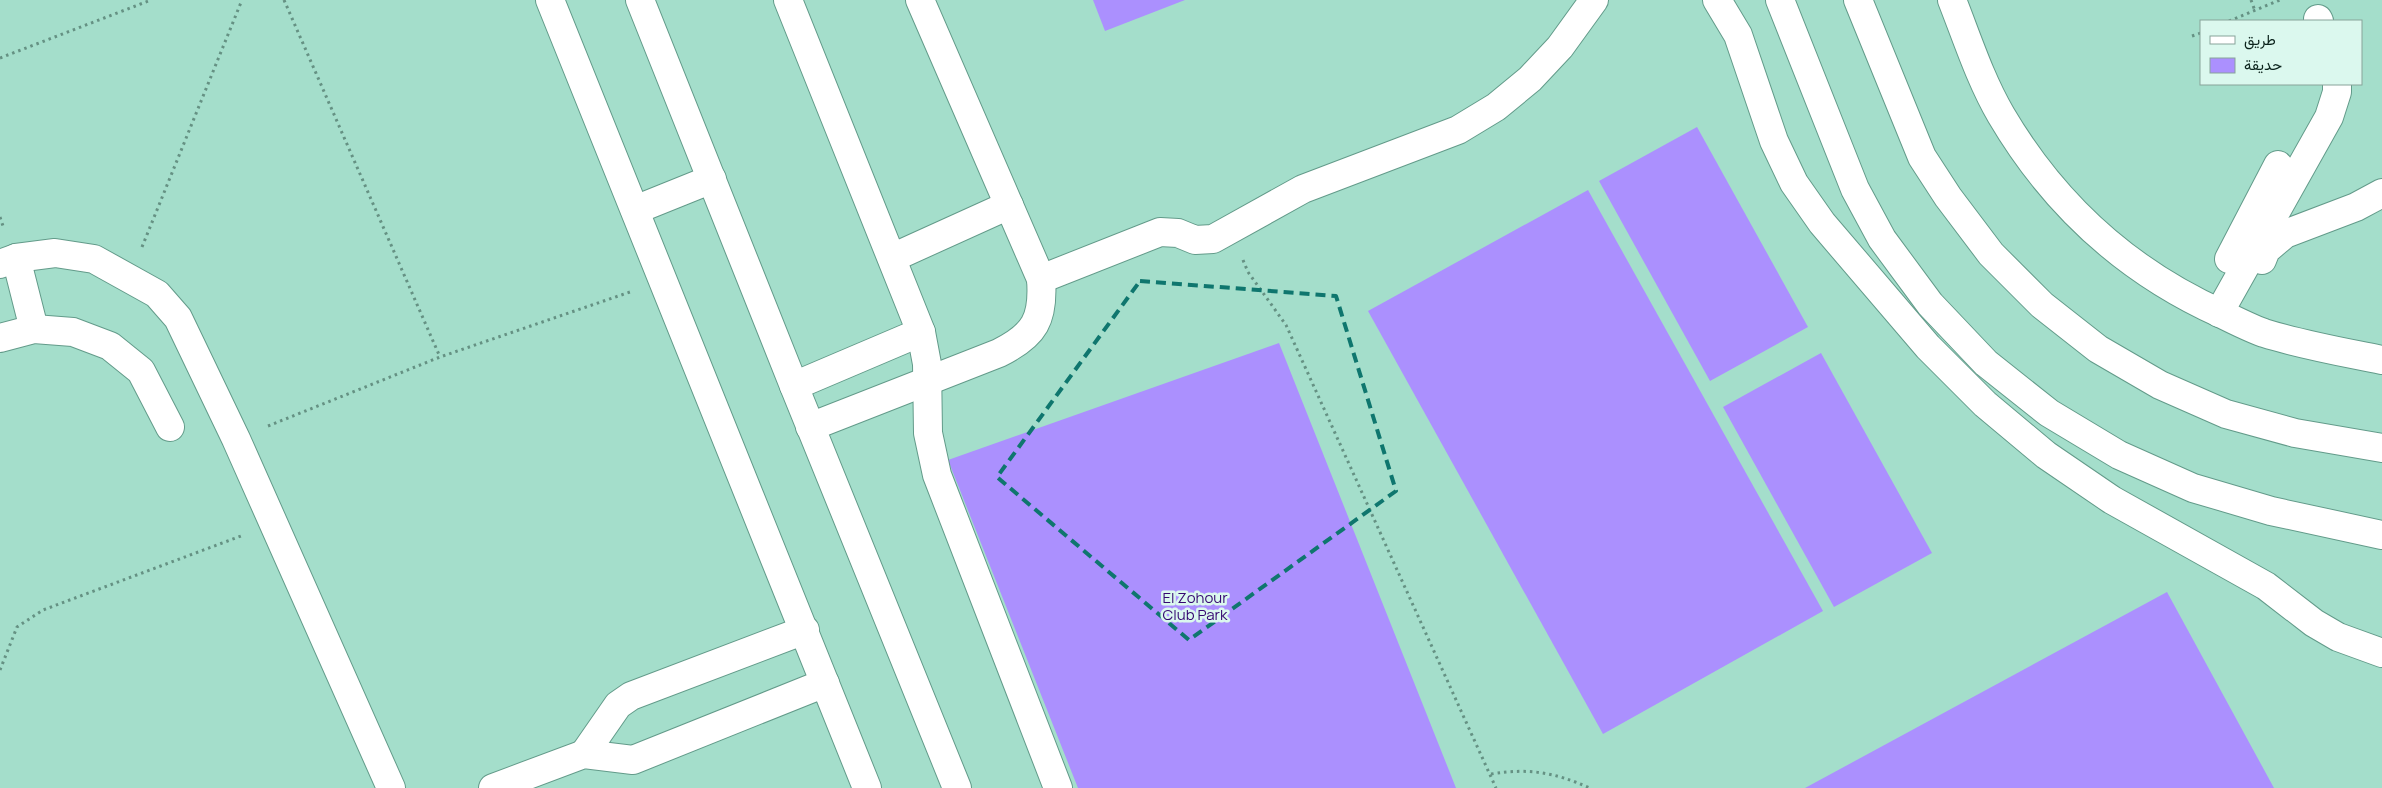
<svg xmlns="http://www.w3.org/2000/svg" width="2382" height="788" viewBox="0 0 2382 788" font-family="Manrope,Vazirmatn,sans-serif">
<rect width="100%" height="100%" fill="#a4decb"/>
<g fill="#ab90fe">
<path d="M1093,0H1185L1105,31Z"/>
<path d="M1697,127L1808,327L1710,381L1599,181Z"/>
<path d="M1588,190L1823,611L1603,734L1368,311Z"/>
<path d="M1279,343L1456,788H1078L948,460Z"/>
<path d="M1821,353L1932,553L1834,607L1723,407Z"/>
<path d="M2167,592L2274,788H1805Z"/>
</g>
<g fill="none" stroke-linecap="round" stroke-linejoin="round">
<defs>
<g id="minor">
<path d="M550,0L867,788"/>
<path d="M640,0L794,386L957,788"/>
<path d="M788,0L921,332L927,364L928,433L937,475L1058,788"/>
<path d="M1717,0L1738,35L1774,141L1794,183L1822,223L1928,347L1985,404L2046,455L2112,500L2266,586L2314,623L2338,637L2382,653"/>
<path d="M1780,0L1855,189L1882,239L1930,304L1986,363L2049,413L2119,455L2193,488L2271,511L2382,535"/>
<path d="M1858,0L1922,157L1948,197L1991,254L2042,305L2098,349L2160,385L2226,414L2295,433L2382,448"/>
<path d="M1952,0C1967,38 1980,79 2001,115C2054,205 2126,271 2222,314C2236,321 2250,328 2264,333C2302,345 2343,352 2382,360"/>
<path d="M2318,19L2319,21"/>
<path d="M635,210L712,179"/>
<path d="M16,258L34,329"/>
<path d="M892,258L1009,205"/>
<path d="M2229,259L2278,165"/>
<path d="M2262,260L2266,250L2285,234L2356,207L2382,193"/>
<path d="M0,264L16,258L55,253L94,259L157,294L178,318L236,439L391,788"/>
<path d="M1041,279L1160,232L1178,233L1195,240L1213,239L1303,189L1458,130L1496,107L1530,79L1560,47L1594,0"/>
<path d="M2219,313L2329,117L2337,92V84"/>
<path d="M0,338L34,329L73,332L110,346L141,371L170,427"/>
<path d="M794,386L921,332"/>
<path d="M810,427L999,353C1035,335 1044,319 1041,279L920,0"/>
<path d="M584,754L618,705L631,696L805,630"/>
<path d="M493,788L584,754L633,760L825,683"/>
</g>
</defs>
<use href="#minor" stroke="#639b8a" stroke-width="30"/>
<g stroke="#659183" stroke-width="3" stroke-dasharray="2.5 4" stroke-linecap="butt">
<path d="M284,0L440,357"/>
<path d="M2251,0L2255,11"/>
<path d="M2229,21L2280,0"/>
<path d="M2192,36L2201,33"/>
<path d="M0,58L151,0"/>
<path d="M0,217L3,226"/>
<path d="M142,247L242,0"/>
<path d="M1243,260L1248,272L1286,325L1496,788"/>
<path d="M268,426L440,357L630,292"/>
<path d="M0,670L17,627L43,610L241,536"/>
<path d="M1491,774C1530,768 1553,772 1590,788"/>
</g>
<use href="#minor" stroke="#fff" stroke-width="28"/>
</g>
<path fill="none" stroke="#0f766e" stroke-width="4" stroke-dasharray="10 6" stroke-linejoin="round" d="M1140,281L1336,296L1396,491L1189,640L997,477Z"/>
<g text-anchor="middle" stroke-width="5" stroke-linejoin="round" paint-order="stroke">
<g font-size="15" fill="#350871" stroke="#dbf8ee">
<text x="1195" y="603">El Zohour<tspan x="1195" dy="17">Club Park</tspan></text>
</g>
</g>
<rect x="2200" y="20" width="162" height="65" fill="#dbf8ee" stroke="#88a39a"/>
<rect x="2210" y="36" width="25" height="8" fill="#ffffff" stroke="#88a39a"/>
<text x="2244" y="45" font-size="15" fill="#0b231c">طريق</text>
<rect x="2210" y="58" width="25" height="15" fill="#ab90fe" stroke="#88a39a"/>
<text x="2244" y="70" font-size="15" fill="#0b231c">حديقة</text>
</svg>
